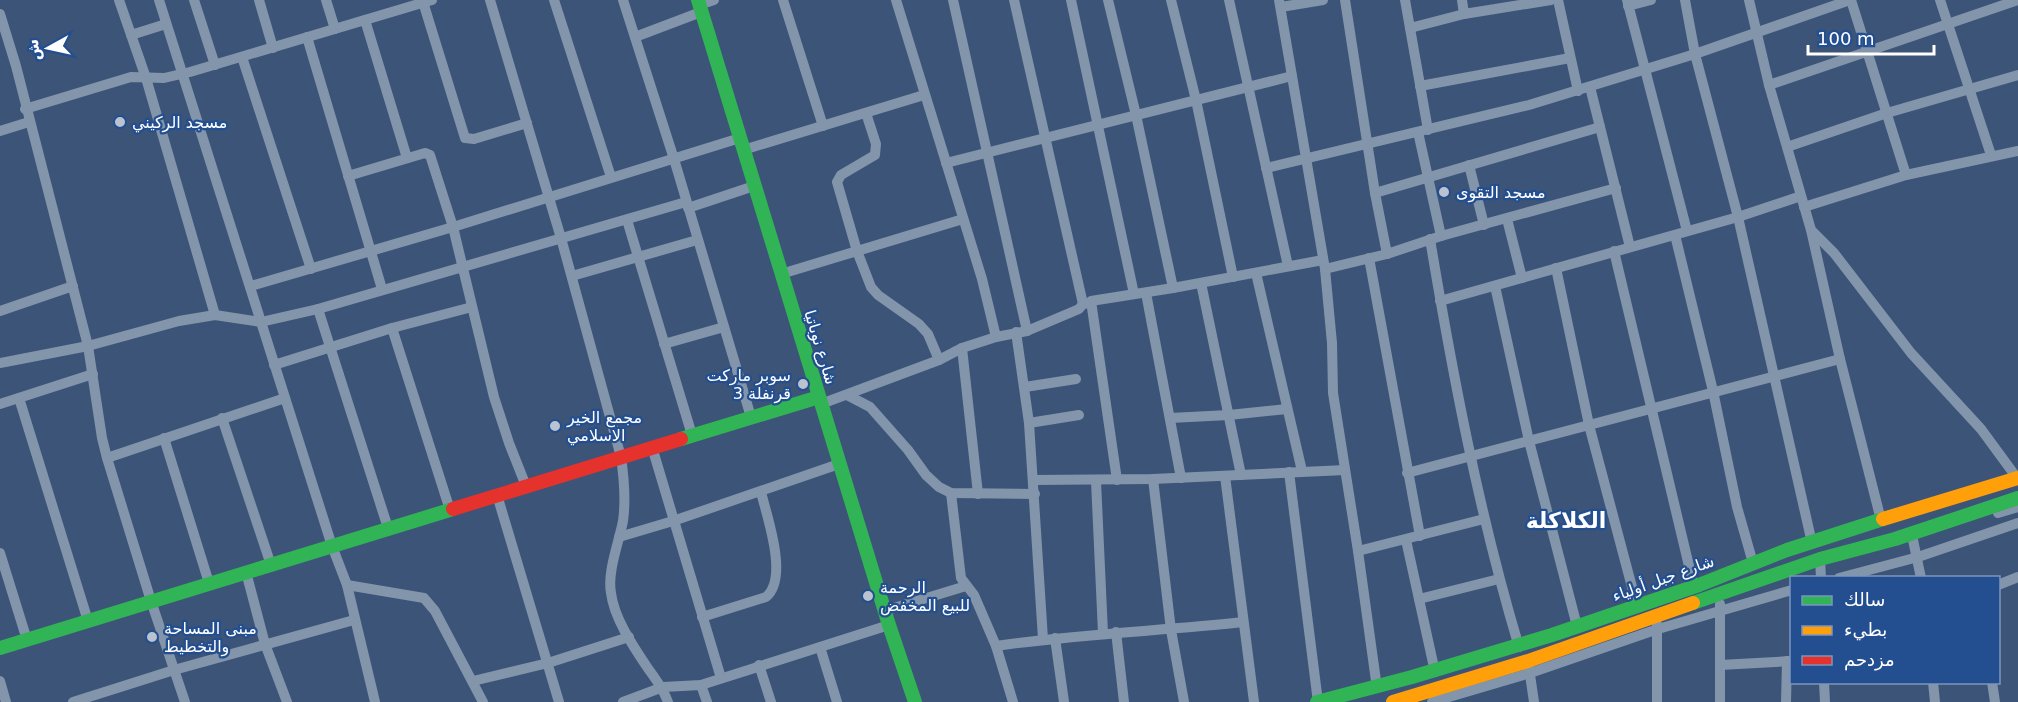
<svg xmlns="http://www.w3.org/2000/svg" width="2018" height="702" viewBox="0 0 2018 702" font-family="'DejaVu Sans','Noto Sans Arabic',sans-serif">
<rect width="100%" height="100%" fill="#3c5478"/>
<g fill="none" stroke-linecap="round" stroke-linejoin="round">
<g stroke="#8395ab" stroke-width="10">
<path d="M119,0L146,78L215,315"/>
<path d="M159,0L332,546L347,585L375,702"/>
<path d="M194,0L215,65"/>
<path d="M259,0L273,48"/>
<path d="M326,0L335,29"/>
<path d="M490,0L561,238L621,457C624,478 626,500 623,521C619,542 607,572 611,593C614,618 633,646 647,667C656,680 662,686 668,702"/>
<path d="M554,0L611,177"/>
<path d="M623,0L674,159L751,417"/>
<path d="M783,0L823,126"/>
<path d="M896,0L982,279L996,337"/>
<path d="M953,0L1027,331"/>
<path d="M1014,0L1083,304"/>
<path d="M1071,0L1134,294"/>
<path d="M1108,0L1136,115L1173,288"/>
<path d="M1171,0L1196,100L1233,277"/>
<path d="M1229,0L1288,266"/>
<path d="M1279,0L1325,269L1332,343L1333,393L1358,551L1377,688"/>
<path d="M1345,0L1375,193L1387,254"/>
<path d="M1405,0L1428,130"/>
<path d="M1462,0L1464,14"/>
<path d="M1558,0L1578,91"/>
<path d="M1627,0L1687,231"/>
<path d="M1685,0L1695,54L1738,217L1812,543"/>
<path d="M1749,0L1769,85L1811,230L1840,359L1881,520"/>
<path d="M1851,0L1906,175"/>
<path d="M1940,0L1991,155"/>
<path d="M423,2L465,138L474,139L527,123"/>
<path d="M699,5L714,0"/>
<path d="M1628,6L1651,0"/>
<path d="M1281,7L1323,0"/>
<path d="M0,14L16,66L88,346L102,438L107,458L151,601L185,702"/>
<path d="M365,20L407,158"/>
<path d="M1410,28L1464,14L1551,0"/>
<path d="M131,35L166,24"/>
<path d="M307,37L382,289"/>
<path d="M635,37L701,12"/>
<path d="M242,57L311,269"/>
<path d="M1769,85L2018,0"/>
<path d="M1420,86L1570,58"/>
<path d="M1590,87L1630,247"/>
<path d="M25,109L131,77L164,78L190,72L432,0"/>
<path d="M866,113L876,144L875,155L841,175L837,182L857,251L871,287L878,295L919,324L928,334L939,360"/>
<path d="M0,131L29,122"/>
<path d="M1418,132L1441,236"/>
<path d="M1787,147L1887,113L2018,75"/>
<path d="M743,150L924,95"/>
<path d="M946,163L1292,76"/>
<path d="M1469,165L1484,225"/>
<path d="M1266,168L1529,105L1695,54L1850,0"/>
<path d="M348,176L425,153L430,155L453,227L494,397L509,443L526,486"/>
<path d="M1375,193L1600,127"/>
<path d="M1804,207L1906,175L2018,151"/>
<path d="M688,208L754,186"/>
<path d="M1507,219L1522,278"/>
<path d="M627,220L692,435"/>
<path d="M1811,230L1834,253L1911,353L1981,429L2017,478"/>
<path d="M1675,235L1713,391L1737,507L1753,563"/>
<path d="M1430,239C1453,377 1479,513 1519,647"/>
<path d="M1614,251L1694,587"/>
<path d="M1369,258L1420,536"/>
<path d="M1556,268L1589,425L1637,606"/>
<path d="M1325,269L1387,254L1441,236L1616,188"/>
<path d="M1256,273L1302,471"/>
<path d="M781,274L963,219"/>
<path d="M572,276L697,240"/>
<path d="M1201,283L1241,475"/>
<path d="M251,286L453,227L740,138"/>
<path d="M1495,286L1529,441L1577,626"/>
<path d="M1146,293L1181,478"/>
<path d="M1440,301L1738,217L1801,196"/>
<path d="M318,309L388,528"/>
<path d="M0,311L73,286"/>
<path d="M392,328L450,510"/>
<path d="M1016,332L1029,423L1043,639"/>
<path d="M664,344L724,327"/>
<path d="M962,348L978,494"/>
<path d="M0,363L88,346L179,321L215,315L261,322L318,309L686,202"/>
<path d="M274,365L392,328L472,307"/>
<path d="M1025,387L1076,379"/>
<path d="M847,395L870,407L908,450L926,475L939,487L951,493L1035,494"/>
<path d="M19,398L88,621"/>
<path d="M0,404L93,374"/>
<path d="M821,404L939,360L962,348L996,337L1027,331L1079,309L1083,304L1088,303"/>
<path d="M222,418L271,565"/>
<path d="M1170,418L1229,415L1287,409"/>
<path d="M1029,423L1079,415"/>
<path d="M164,438L209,583"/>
<path d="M652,447L721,678"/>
<path d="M107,458L285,398"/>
<path d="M1289,472L1318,702"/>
<path d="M1407,473L1840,359"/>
<path d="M1225,476L1254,702"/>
<path d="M1153,479L1171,630L1184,702"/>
<path d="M1034,480L1153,479L1345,470"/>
<path d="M1117,480L1091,301L1173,288L1323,260"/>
<path d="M1096,481L1103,633"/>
<path d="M951,493L961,578L974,595L996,646L1013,702"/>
<path d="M497,495L559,702"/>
<path d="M1998,513L2018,507"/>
<path d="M619,537L673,521L839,464"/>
<path d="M1406,540L1435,672"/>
<path d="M1913,540L1921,578"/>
<path d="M1358,551L1484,519"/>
<path d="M0,553L27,640"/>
<path d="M1820,559L1821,578"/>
<path d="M246,572L265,644L287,702"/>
<path d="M1839,578L1918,557L2018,523"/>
<path d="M347,585L424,598L435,611L483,702"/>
<path d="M1998,585L2018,577"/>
<path d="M1419,599L1499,579"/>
<path d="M884,611L966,586"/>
<path d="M702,617L766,597C789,578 767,517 761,492"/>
<path d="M1657,624V702"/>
<path d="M1116,632L1124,702"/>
<path d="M1055,638L1064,702"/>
<path d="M996,646C1078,634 1161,631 1243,622"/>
<path d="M820,647L837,702"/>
<path d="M759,665L771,702"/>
<path d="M1720,665L1792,661"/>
<path d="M1529,668L1534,702"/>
<path d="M0,681L6,702"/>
<path d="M473,681L548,663L629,637"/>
<path d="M1824,682L1825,702"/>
<path d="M1933,682L1935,702"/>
<path d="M1992,682L1995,702"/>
<path d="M701,685L707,702"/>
<path d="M73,702L174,670L354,620"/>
<path d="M623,702L663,687L701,685L889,625"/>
<path d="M1432,702L1530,673L1658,629L1792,590"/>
<path d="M1720,702V604"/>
<path d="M1786,702L1787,661"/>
</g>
<g stroke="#30b455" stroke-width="14">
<path d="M698,0L889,625L915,702"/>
<path d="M681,439L819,397"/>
<path d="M1693,603L1820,559L1895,539L2018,498"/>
<path d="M0,648L453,509"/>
<path d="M1317,702L1412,677L1552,635L1699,585L1787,550L1883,519"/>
</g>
<g stroke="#ff9f0a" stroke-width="14">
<path d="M1883,519L2018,478"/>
<path d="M1393,702L1528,661L1693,603"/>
</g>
<path stroke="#e5322d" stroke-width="14" d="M453,509L681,439"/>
</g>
<g fill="#bbc3d0" stroke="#234f91" stroke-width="2">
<circle cx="120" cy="122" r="6"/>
<circle cx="1444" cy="192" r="6"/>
<circle cx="803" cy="384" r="6"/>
<circle cx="555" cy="426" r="6"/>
<circle cx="868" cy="596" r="6"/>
<circle cx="152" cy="637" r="6"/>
</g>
<g text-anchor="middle" stroke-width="4.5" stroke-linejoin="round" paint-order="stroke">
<g font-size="16" fill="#fff" stroke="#234f91" text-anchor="start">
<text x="132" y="128">مسجد الركيني</text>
<text x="1456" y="198">مسجد التقوى</text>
<text x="791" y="381" text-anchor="end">سوبر ماركت<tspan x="791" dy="18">قرنفلة 3</tspan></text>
<text x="567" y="423">مجمع الخير<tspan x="567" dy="18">الاسلامي</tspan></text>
<text x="880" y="593">الرحمة<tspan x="880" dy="18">للبيع المخفض</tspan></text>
<text x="164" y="634">مبنى المساحة<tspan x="164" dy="18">والتخطيط</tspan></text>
</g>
<g font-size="16" fill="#fff" stroke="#234f91">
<text transform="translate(821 347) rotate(73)" y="6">شارع نوباتيا</text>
<text transform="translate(1663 578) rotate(-20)" y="6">شارع جبل أولياء</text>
</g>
<g font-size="22" font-weight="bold" fill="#fff" stroke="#234f91">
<text x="1566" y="528">الكلاكلة</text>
</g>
</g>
<rect x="1790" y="576" width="210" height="108" fill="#234f91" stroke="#7b95bd" stroke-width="1.5"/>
<rect x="1802" y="596" width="30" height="9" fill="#30b455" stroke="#7b95bd" stroke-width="1.5"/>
<text x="1844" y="606" font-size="18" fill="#ffffff">سالك</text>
<rect x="1802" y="626" width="30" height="9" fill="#ff9f0a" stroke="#7b95bd" stroke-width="1.5"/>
<text x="1844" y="636" font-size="18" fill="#ffffff">بطيء</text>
<rect x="1802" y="656" width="30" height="9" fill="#e5322d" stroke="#7b95bd" stroke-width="1.5"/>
<text x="1844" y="666" font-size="18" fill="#ffffff">مزدحم</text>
<g transform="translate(48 48) rotate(262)" stroke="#234f91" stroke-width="4.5" paint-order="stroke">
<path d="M0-4.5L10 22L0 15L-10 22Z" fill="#ffffff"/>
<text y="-9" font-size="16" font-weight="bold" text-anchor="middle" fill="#ffffff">ش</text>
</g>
<path d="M1808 45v9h126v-9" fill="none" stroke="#ffffff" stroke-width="3"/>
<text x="1817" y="45" font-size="18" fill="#ffffff" stroke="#234f91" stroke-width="4.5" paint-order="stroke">100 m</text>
</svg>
